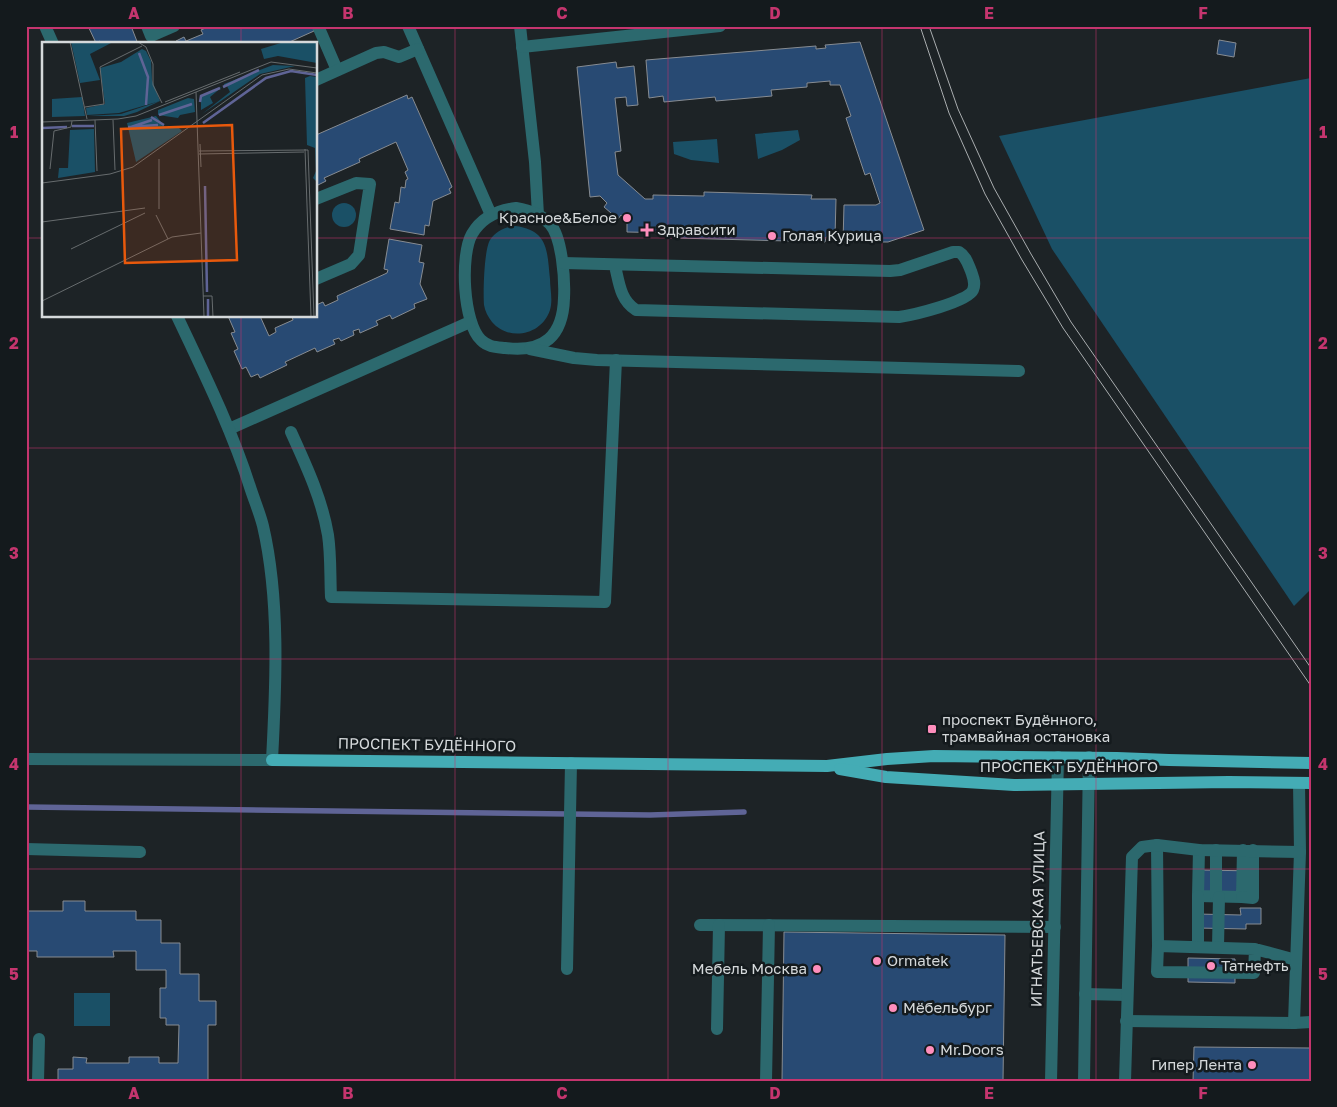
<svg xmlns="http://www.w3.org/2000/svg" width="1337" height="1107" viewBox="0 0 1337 1107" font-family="'Golos Text',sans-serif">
<rect width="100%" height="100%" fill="#1d2326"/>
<g fill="#1a5066">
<path d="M1311,78V589L1294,606L1052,249L999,136Z"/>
<path d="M798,130L800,140L782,150L758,159L755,134Z"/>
<path d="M717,139L719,163L691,160L674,154L673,142Z"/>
<circle cx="344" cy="215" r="12"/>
<path d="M515,226C549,230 547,252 550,279C550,289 553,300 550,310C542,335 509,342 492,322C488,317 485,311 484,305C483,293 484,250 490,240C496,231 505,227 515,226Z"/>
<rect x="74" y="993" width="36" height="33"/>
</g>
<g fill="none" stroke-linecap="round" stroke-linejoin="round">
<path stroke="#5f6496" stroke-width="5.5" d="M26,807L650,815L744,812"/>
</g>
<g fill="#284a73" stroke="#878c92">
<path d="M88,26H131L138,44H101L100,41L96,43Z"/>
<path d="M210,26H312L314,31L285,44H177L176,41L184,37L186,41L203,34L201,30Z"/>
<path d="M1219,40L1236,43L1234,57L1217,54Z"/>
<path d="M860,42L924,230L888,242H843L844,205H876L880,203L870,173L865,175L846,118L851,116L840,85H830V81L807,83V87L771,90L772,96L716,101L715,97L664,102L663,96L649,98L646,60L816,46V49L826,48L825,45Z"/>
<path d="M616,62L617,68L634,66L638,105L627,106L626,97L615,98L621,151L615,152L618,175L645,199H653V195L704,196V192L812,195L811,199H836L835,237H826L825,242L677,238V233L627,232V221L621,215L618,219L604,207L607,203L600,196L590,197L577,67Z"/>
<path d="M407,95L408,99L412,97L452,187L449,189L451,193L433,201L429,226L425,225L424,235L390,229L395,202L399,203L401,187L405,188L406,180L408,179L405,172L408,170L396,142L359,159L360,162L324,178L326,181L316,186V135Z"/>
<path d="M389,239L422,245L419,262L424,263L420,284L427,299L414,304L415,308L392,319L390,315L376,321L378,325L360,333L359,329L353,331L354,335L341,341L339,338L333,340L335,344L317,352L315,348L285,362L287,365L260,378L258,374L251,377L246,367L242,369L234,351L238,349L231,333L235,332L228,316H260L269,336L276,332L275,328L293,320L292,316H316V305L323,302L325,306L338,300L337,296L387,273L388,270L384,269Z"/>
<path d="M1200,870L1256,871V892H1199Z"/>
<path d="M63,901H85V911H136V920H161V943H180V974H199V1001H216V1025H208V1081H58V1069H73V1057L87,1058L86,1063H129V1057H159V1063H178L179,1025H166V1018H160V988H166V970H136V951H113L114,957H37V951H26V911H63Z"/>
<path d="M1240,908H1261V924H1246V929L1197,928V914L1241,915Z"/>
<path d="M784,932L1005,935L1003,1081H782Z"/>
<path d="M1188,958L1235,959V983L1188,982Z"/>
<path d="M1194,1047L1311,1048V1081H1193Z"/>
</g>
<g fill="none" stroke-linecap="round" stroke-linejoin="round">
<g stroke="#2c696e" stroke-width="12">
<path d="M45,26L53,44"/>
<path d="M147,26L151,36L174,26"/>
<path d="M318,26L337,70"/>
<path d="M408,26L491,215"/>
<path d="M520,26L535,162L538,215"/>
<path d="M522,47L720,26"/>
<path d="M316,80L376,53L384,52L399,57L418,49"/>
<path d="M316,199L356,183L370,184L359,255L351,264L316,279"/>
<path d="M516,208C528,210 541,214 550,224C562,237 565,279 564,298C563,336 544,353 505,348C496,347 488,347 481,340C463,323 460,255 472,234C482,217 498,210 516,208Z"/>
<path d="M563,263L890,271L900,270L953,252H959C966,256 968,264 971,271C973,277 976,283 973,290C968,302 913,315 899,317L636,310C620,300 619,282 615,266"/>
<path d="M530,349L574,358L597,360L1019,371"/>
<path d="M229,429L470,322"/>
<path d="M291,432C306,465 322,499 328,535C331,555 330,576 331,597L605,602L616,360"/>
<path d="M26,759L272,760C276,685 280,599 263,526C260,514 255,502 251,490C232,430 204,373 177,316"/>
<path d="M1157,845L1158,946"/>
<path d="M26,849L140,852"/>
<path d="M1199,850L1198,896L1242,897L1243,850"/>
<path d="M1216,897V850"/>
<path d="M1242,897L1253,898V850"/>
<path d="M700,925L1055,927"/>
<path d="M1198,947V896"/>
<path d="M1218,947L1219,897"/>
<path d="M1255,949L1254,973L1157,972L1158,946L1255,949L1296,960"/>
<path d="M567,969L571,763"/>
<path d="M1085,994L1127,995"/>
<path d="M1126,1021L1294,1023L1311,1022"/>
<path d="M1294,1023L1300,852L1299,783"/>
<path d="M717,1029L719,925"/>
<path d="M38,1081L39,1039"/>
<path d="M766,1081L769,925"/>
<path d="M1051,1081L1058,757"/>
<path d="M1084,1081L1089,757"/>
<path d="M1125,1081L1132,857L1142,847L1157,845L1199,850L1300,852"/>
</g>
<g stroke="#44acb5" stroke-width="12">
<path d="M272,760L827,766L887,759L934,756L1117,758L1169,760L1311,763"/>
<path d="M840,769L886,777L1014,785L1229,782L1311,783"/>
</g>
<g stroke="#a9adaf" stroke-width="1">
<path d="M920,26L949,113L985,194L1022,260L1063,328L1311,686"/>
<path d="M929,26L958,109L994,188L1031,254L1071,322L1311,668"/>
</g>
</g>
<path fill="none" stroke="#c5356e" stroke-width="1" stroke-opacity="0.55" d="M241,26V44M455,26V1081M668,26V1081M882,26V1081M1096,26V1081M26,238H44M316,238H1311M241,316V1081M26,448H1311M26,659H1311M26,869H1311"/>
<g fill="#fe8ebc" stroke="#141a1d" stroke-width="2">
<circle cx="627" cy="218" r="5"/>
<path d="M644.5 222.5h5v5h5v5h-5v5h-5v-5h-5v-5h5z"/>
<circle cx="772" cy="236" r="5"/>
<rect x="927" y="724" width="10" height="10" rx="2.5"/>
<circle cx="877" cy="961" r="5"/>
<circle cx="1211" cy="966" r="5"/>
<circle cx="817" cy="969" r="5"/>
<circle cx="893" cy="1008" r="5"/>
<circle cx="930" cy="1050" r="5"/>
<circle cx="1252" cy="1065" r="5"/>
</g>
<g text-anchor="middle" stroke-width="5" stroke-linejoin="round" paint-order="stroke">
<g font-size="15" fill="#d5d9db" stroke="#141a1d" text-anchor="start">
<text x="617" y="223" text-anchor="end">Красное&amp;Белое</text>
<text x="657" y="235">Здравсити</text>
<text x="782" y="241">Голая Курица</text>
<text x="942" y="725">проспект Будённого,<tspan x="942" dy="17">трамвайная остановка</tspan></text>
<text x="887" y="966">Ormatek</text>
<text x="1221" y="971">Татнефть</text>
<text x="807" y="974" text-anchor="end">Мебель Москва</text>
<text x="903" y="1013">Мёбельбург</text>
<text x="940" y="1055">Mr.Doors</text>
<text x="1242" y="1070" text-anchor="end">Гипер Лента</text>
</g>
<g font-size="15" fill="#d5d9db" stroke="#141a1d">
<text transform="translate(427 745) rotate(1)" y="5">ПРОСПЕКТ БУДЁННОГО</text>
<text x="1069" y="772">ПРОСПЕКТ БУДЁННОГО</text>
<text transform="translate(1038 919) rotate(-89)" y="5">ИГНАТЬЕВСКАЯ УЛИЦА</text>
</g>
</g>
<g transform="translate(42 42)">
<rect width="275" height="275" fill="#1d2326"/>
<path d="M29,0H71L48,12L58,38L38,41ZM242,0H275V21L236,14L222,17L219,7ZM100,7L104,9L109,19L110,38L118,59L77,71L45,73L44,66L63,62L58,26L79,20ZM231,23L253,24L218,32L160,72L188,50L185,44L182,46V42ZM268,34L275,35V140L271,136L274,129L273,106L265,103L263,36ZM180,45L168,55L171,61L159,68V53ZM40,55L43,74L10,75V57ZM146,56L152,57L153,70L138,73L136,76L116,73V68ZM118,59L95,70L82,74H46L79,72ZM114,74L124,86L136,85L140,89L94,120L85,81ZM52,87L53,130L16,136L17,126H26L28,88Z" fill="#1a5066"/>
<path fill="none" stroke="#5f6496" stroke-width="2.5" d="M97,11L106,35L104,63M181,45L217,28M158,60L159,54L178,46M117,73L150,62M109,75L122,83M161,81L224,36L249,29L275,33M30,84H52M86,85L116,83M89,85L110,78M0,86L25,85M163,144L165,250M166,257V275"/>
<path fill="none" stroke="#676c6e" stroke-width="1" d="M28,0L45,77M96,0L104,5L111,22V43L120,61M154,50L159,191M123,60L198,30M43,65L62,62L58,25L100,4M53,78L55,129M71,78L73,128M0,80L76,77L94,74L229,20L275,26M158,102L159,125M263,107L269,275M157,109L266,108L272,275M157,112L262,110M8,127L12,89L29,85L30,79M0,141L68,132L91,125L220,33L247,27L275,31M117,167V117M114,173L126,197M0,180L103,166M29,207L103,171M161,254H170L171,275M0,259L130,195L159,191L162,275"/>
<path fill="#e8590c" fill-opacity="0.15" stroke="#e8590c" stroke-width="2.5" d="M190,83L195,218L83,221L79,87Z"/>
<rect width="275" height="275" fill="none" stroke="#d5d9db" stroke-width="2.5"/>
</g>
<rect width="1337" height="1107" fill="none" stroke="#141a1d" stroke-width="55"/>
<rect x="28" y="28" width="1282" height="1052" fill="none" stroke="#c5356e" stroke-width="2"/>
<g font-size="16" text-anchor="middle" font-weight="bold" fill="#c5356e">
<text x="134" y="19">A</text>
<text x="348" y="19">B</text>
<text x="562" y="19">C</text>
<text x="775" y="19">D</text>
<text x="989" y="19">E</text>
<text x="1203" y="19">F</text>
<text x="14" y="138">1</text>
<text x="1323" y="138">1</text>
<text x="14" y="349">2</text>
<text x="1323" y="349">2</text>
<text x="14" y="559">3</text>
<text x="1323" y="559">3</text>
<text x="14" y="770">4</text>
<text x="1323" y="770">4</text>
<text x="14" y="980">5</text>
<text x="1323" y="980">5</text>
<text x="134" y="1099">A</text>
<text x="348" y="1099">B</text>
<text x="562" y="1099">C</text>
<text x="775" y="1099">D</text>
<text x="989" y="1099">E</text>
<text x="1203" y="1099">F</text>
</g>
</svg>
